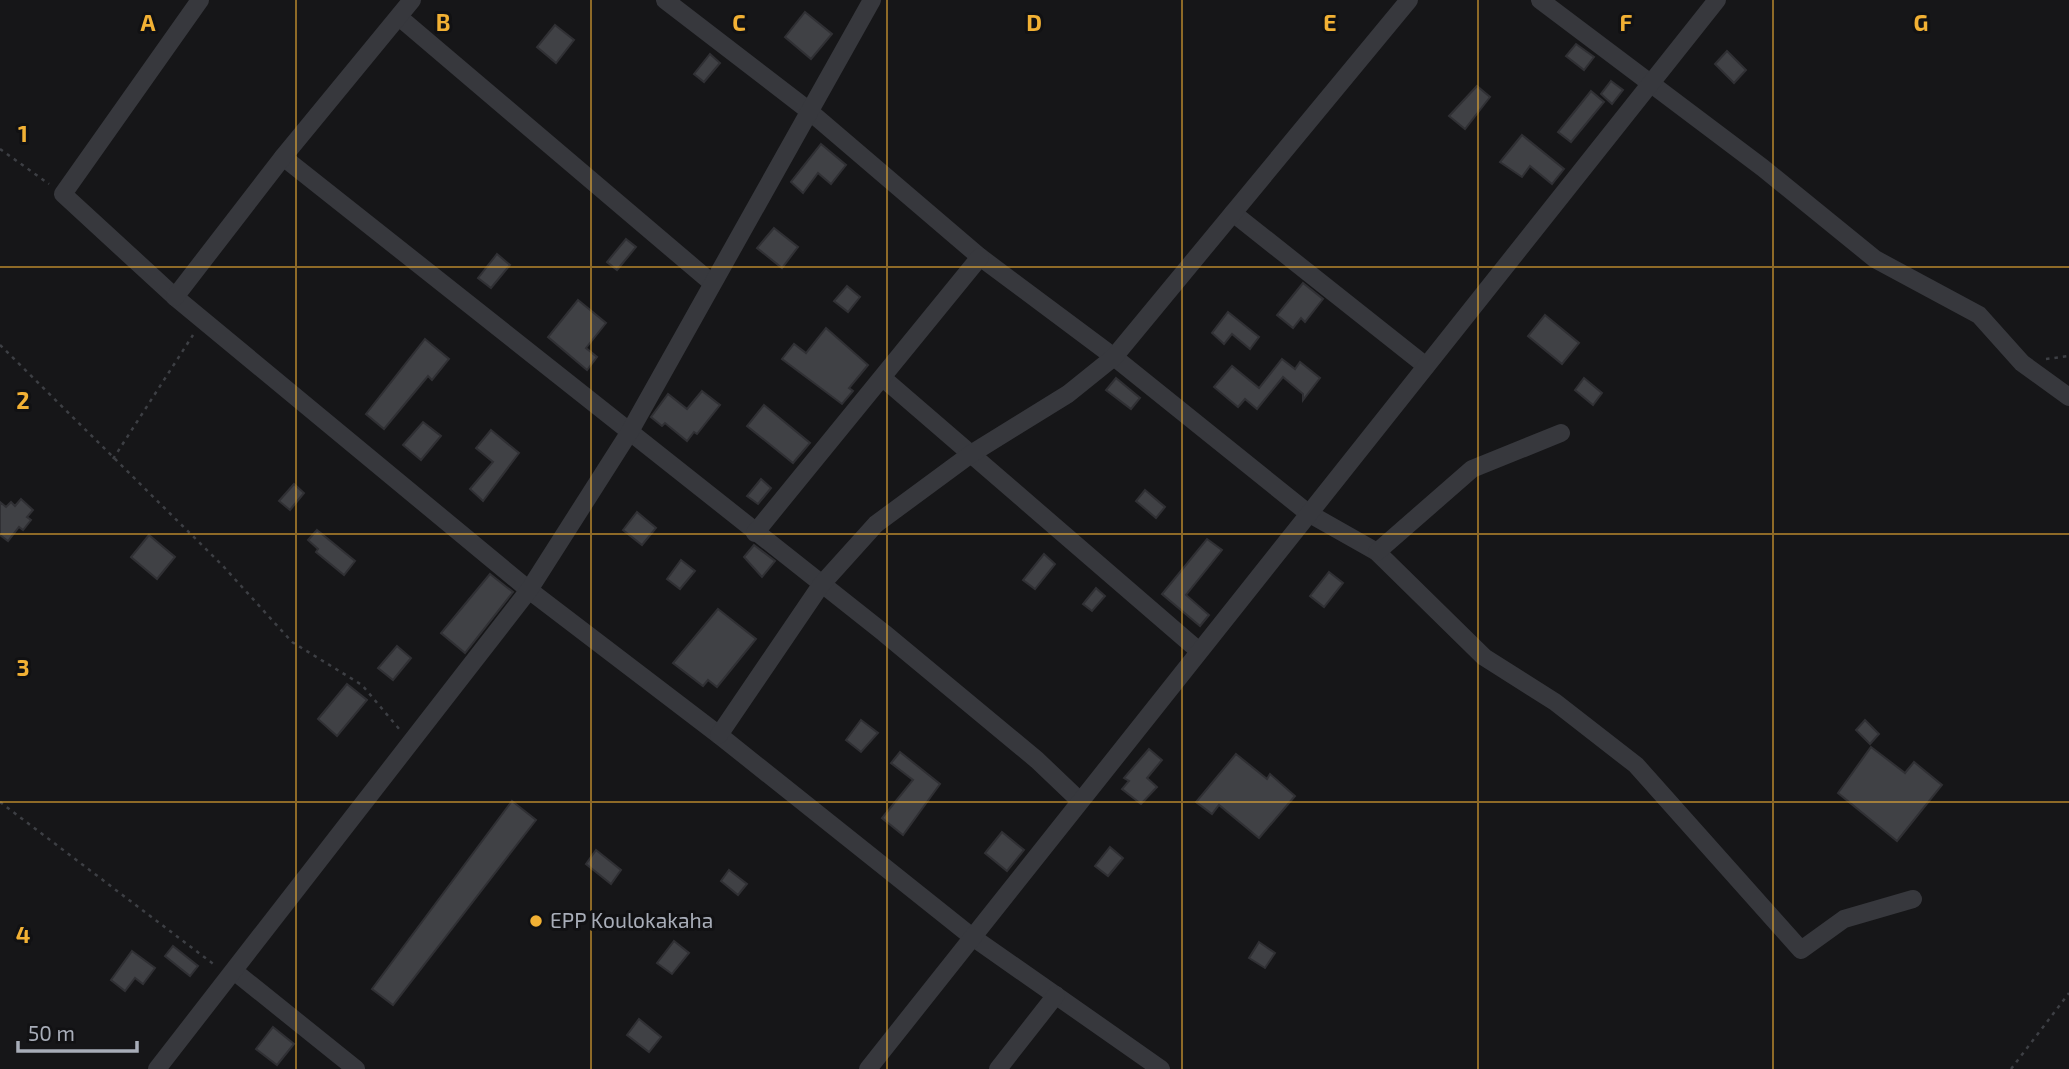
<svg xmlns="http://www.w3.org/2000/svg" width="2069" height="1069" viewBox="0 0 2069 1069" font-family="'Exo 2',sans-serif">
<rect width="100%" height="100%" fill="#161618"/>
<g fill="#404145" stroke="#303034" stroke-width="2">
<path d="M805,12L832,34L811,59L785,37Z"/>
<path d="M555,25L574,40L556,63L537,47Z"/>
<path d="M1576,44L1594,57L1584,70L1566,56Z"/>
<path d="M1727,51L1746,70L1734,83L1715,64Z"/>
<path d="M710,54L720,63L704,82L694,74Z"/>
<path d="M1611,81L1623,90L1612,104L1601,94Z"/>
<path d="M1477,86L1490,97L1465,129L1449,116Z"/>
<path d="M1591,91L1604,102L1571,142L1558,132Z"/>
<path d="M1522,135L1564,169L1552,184L1530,166L1522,177L1500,162Z"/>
<path d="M821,144L846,165L831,184L818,173L803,193L791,182Z"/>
<path d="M774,228L798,247L782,268L757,248Z"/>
<path d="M626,239L636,247L617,270L607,262Z"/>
<path d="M497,254L510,265L491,288L478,278Z"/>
<path d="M1303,283L1323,299L1305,322L1301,318L1293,328L1277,315Z"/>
<path d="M847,286L860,297L848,312L834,301Z"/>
<path d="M578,300L606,323L586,348L597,357L587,370L548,337Z"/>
<path d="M1228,312L1259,337L1250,349L1232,334L1224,344L1212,333Z"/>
<path d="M1545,315L1579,343L1562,364L1528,336Z"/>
<path d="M826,328L868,365L849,388L853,391L842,404L782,359L794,344L806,353Z"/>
<path d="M425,339L449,359L432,380L428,376L384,429L366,414Z"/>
<path d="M1282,359L1295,369L1300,362L1320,378L1303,400V394L1283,377L1257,409L1245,399L1238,407L1214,387L1232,366L1259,388Z"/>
<path d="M1116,378L1140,398L1131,409L1106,390Z"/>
<path d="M1584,378L1602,393L1593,405L1575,390Z"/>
<path d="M702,391L720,405L697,434L694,432L687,441L665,423L662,426L651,417L668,394L687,409Z"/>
<path d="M764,405L810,443L793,463L747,426Z"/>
<path d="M423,422L441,436L421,460L403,445Z"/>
<path d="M491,430L519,453L483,501L470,489L493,462L476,448Z"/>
<path d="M761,479L771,488L758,504L747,496Z"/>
<path d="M294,484L304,493L290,510L279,501Z"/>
<path d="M1145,490L1165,507L1156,518L1136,501Z"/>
<path d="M21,499L33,510L27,517L31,520L23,530L19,527L8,541L0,535V502L6,507L11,502L15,506Z"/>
<path d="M637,512L656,528L642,545L623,530Z"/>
<path d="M317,530L355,561L344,575L316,552L318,549L308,540Z"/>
<path d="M149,535L175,557L157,579L131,557Z"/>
<path d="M1207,539L1222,550L1186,595L1209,615L1200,626L1162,594Z"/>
<path d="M754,545L775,561L762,577L744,557Z"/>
<path d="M1044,554L1055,564L1035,589L1023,580Z"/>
<path d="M681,560L695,571L680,589L667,579Z"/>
<path d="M1329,572L1343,583L1324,607L1310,596Z"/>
<path d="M490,574L513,592L465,653L441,633Z"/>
<path d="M1096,588L1105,596L1092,611L1083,604Z"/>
<path d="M718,609L756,639L717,687L708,680L703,686L673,663Z"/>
<path d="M397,646L411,658L393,680L378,668Z"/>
<path d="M347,684L367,700L337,736L318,719Z"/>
<path d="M861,720L878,733L861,752L846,740Z"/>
<path d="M1865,720L1879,734L1870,744L1856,730Z"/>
<path d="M1871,747L1905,773L1914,762L1942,785L1897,841L1838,793Z"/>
<path d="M1149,749L1162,760L1147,778L1157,787L1141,804L1122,789L1129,781L1124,778Z"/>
<path d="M900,752L940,784L903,835L882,818L913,780L891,763Z"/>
<path d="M1236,754L1267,779L1270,774L1295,796L1259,838L1219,805L1212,814L1196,802Z"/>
<path d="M512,801L536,820L393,1005L372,989Z"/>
<path d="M1002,832L1024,850L1007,871L985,853Z"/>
<path d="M1110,847L1123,858L1108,876L1095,866Z"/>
<path d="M596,850L621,870L611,884L586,864Z"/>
<path d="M729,870L747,884L738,895L721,881Z"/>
<path d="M674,941L689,953L672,974L657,963Z"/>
<path d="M1259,942L1275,953L1265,968L1249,958Z"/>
<path d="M173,946L198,966L190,976L165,956Z"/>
<path d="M132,951L155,968L143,984L135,978L125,991L111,980Z"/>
<path d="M639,1019L661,1037L649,1052L627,1035Z"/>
<path d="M273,1027L294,1044L277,1065L256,1049Z"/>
</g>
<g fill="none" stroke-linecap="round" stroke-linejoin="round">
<g stroke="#3d3f44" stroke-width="2.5" stroke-dasharray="3.5 5" stroke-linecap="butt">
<path d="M0,149L49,184"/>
<path d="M0,345L223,566L292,642L362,685L400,730"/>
<path d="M2046,359L2069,356"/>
<path d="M113,459L193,335"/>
<path d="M0,802L216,966"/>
<path d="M2011,1069L2069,993"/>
</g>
<g stroke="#37383d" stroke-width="18">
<path d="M200,0L63,194L175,297L529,590L719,735L971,936L1161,1069"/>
<path d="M665,0L808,110L980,257L1114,357L1308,513L1377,552L1484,657L1555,702L1636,765L1801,950L1844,919L1913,899"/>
<path d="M1540,0L1763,168L1875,259L1979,315L2022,363L2069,397"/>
<path d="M399,17L712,283"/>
<path d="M283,157L884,633L1037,760L1080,801"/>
<path d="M1233,213L1426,366"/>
<path d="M175,297L283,157L412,0"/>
<path d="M884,379L1199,651"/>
<path d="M755,533L980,257"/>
<path d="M1377,552L1472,469L1561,433"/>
<path d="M719,735L821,585L876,524L971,454L1068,394L1114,357L1409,0"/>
<path d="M234,971L356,1069"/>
<path d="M157,1069L529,590L629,433L872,0"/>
<path d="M868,1069L1717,0"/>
<path d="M998,1069L1056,995"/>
</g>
</g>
<path fill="none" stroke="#f2b134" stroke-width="2" stroke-opacity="0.55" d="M296,0V1069M591,0V1069M887,0V1069M1182,0V1069M1478,0V1069M1773,0V1069M0,267H2069M0,534H2069M0,802H2069"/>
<circle fill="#f2b134" stroke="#111113" stroke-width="2.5" cx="536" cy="921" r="7"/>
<g text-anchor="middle" stroke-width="6" stroke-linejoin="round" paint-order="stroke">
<g font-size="21" fill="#a8adb8" stroke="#111113" text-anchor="start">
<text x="550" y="928">EPP Koulokakaha</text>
</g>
</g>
<g font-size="23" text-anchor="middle" font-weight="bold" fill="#f2b134" stroke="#111113" stroke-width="6" stroke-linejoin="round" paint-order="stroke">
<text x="148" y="31">A</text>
<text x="443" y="31">B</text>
<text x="739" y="31">C</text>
<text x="1034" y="31">D</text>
<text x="1330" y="31">E</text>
<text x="1626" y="31">F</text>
<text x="1921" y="31">G</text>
<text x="23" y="142">1</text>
<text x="23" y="409">2</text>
<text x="23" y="676">3</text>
<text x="23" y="943">4</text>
</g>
<path d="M18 1041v10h119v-10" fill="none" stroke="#a8adb8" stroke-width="3.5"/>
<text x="28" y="1041" font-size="21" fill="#a8adb8" stroke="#111113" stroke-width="5" paint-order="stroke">50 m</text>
</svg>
